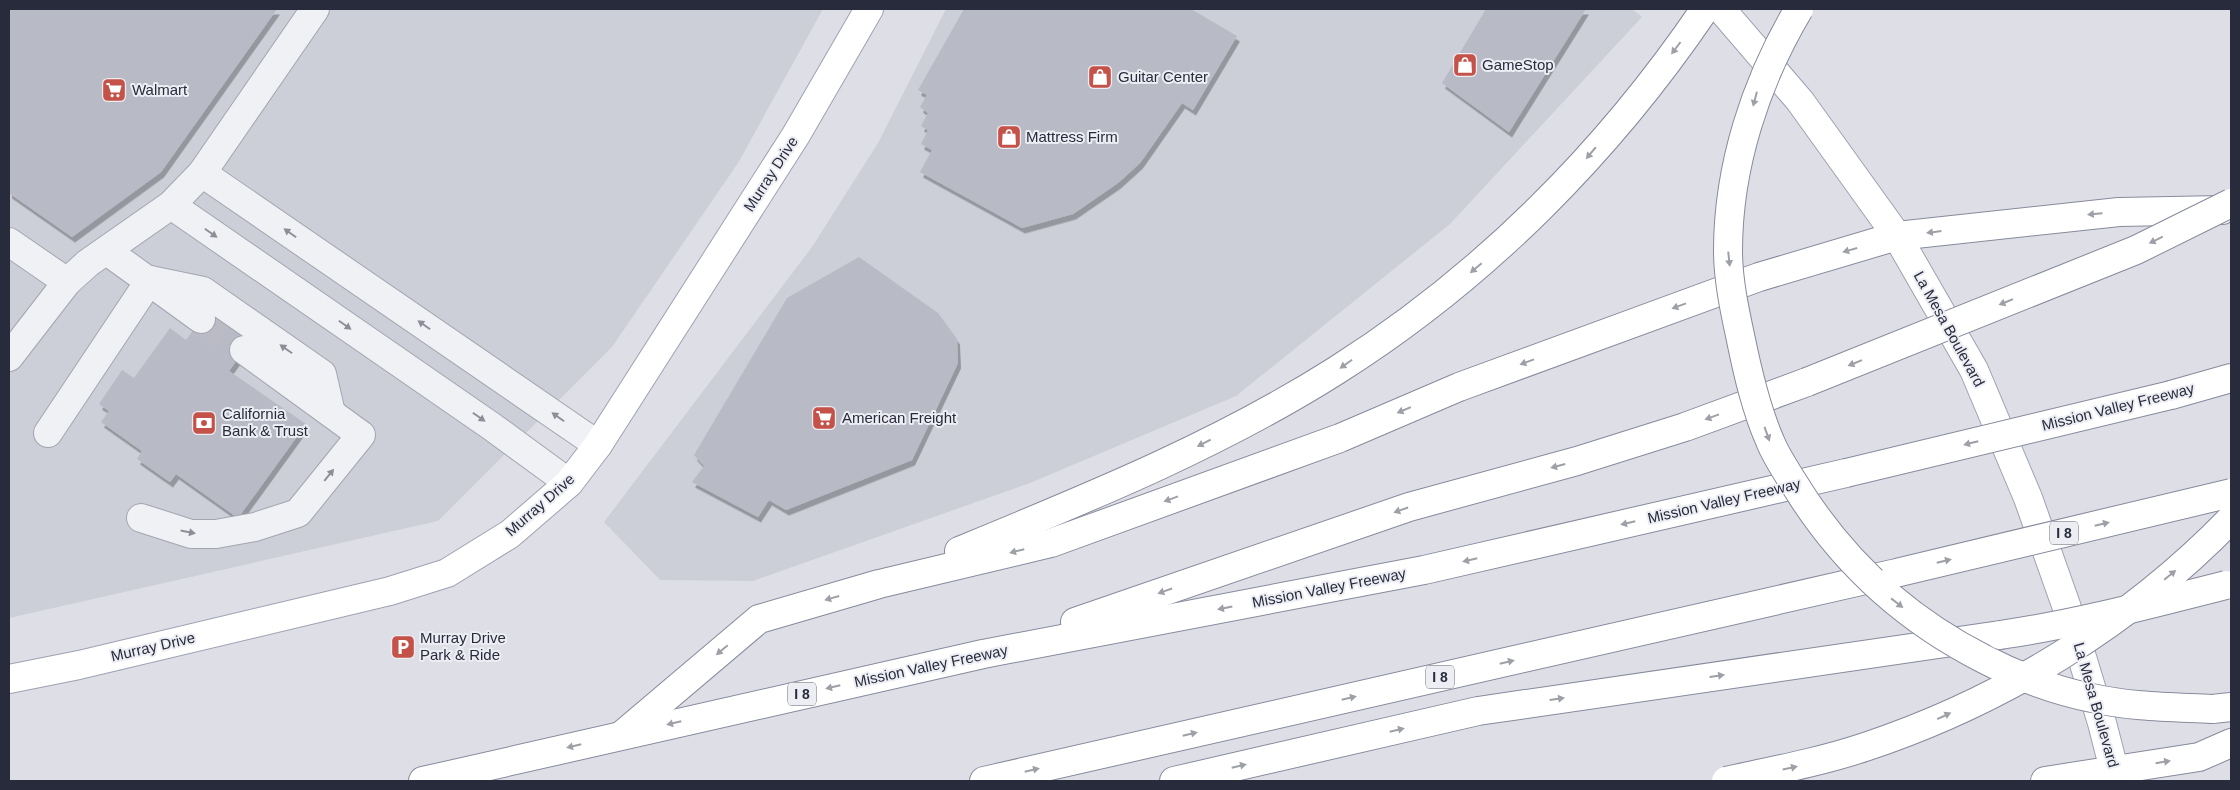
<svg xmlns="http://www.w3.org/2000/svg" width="2240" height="790" viewBox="0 0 2240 790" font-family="Helvetica,sans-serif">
<defs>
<filter id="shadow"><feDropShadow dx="3" dy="5.5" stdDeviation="0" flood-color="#0004"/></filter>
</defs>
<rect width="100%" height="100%" fill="#dedfe6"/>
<g fill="#ccced8">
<path d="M9,9H823L738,163L612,347L438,521L9,618Z"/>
<path d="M946,9H1632L1642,17L1450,224L1236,396L1030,483L753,581L660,580L604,522L812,247L878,143Z"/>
</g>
<g fill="#b8bac6" filter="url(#shadow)">
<path d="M9,9H277L161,172L72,237L9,193Z"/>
<path d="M964,9H1191L1237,36L1193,110L1182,103L1140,163L1118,183L1073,214L1022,228L920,172L932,150L921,144L928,130L921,126L928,113L920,107L927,95L918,90Z"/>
<path d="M1486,9H1586L1509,132L1442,83Z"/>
<path d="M859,257L938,313L957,339L958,363L912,460L786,510L769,500L758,517L692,482L704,466L694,455L787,298Z"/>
<path d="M213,303L256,333L229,371L306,424L238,518L176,474L170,482L137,459L142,451L101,422L109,411L99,404L122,370L134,378L170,328L186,340Z"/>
</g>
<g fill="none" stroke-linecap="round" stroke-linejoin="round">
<path stroke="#babbc4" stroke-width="28" stroke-dasharray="28 14" stroke-linecap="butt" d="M201,319L244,350"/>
<defs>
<g id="minor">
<path d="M202,173L598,445"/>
<path d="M171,205L491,426L569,483"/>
<path d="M9,242L67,282"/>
<path d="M107,251L201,319"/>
<path d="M150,280L203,291L322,374L331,413"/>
<path d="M9,357L67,282L88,263L171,205L202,173L315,9"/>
<path d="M48,433L150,280"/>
<path d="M141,518L191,534H216L255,527L298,513L361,435L244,350"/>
</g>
<g id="major">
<path d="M1721,9L1800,101L1897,236L1974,370L2028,498L2067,608L2102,723L2117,781"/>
<path d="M9,679L79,665L390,591L447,573L510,534L569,483L598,445L796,135L869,9"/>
</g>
<g id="highway">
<path d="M2171,395L2231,378"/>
<path d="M959,551C1088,498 1219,445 1337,370C1484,277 1608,152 1705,9"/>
<path d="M1075,622L1409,507L1577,461L1685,427L1807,382"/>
<path d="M2212,709L2231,707"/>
<path d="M622,735L759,619L879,584L1051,543L1340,438L1459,387L1759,277L1897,236L2119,212L2222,210"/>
<path d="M423,781L983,654L1424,570L1846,473"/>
<path d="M984,781L1892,574"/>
<path d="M1174,781L1478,711L2000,635"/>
<path d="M2045,781L2199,757L2231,743"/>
</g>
</defs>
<use href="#minor" stroke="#a4a5b0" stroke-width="30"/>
<use href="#major" stroke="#9ea1b1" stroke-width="30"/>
<use href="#highway" stroke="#868a9c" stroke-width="30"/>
<use href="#minor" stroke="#f0f1f5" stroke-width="28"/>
<use href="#major" stroke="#fff" stroke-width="28"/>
<use href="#highway" stroke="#fff" stroke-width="28"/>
<defs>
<g id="highway-bridge">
<path d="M1799,9C1756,81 1728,166 1728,251C1728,280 1735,312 1741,340C1748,374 1756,409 1770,441C1776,456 1786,471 1795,485C1841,560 1905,619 1984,659C2017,676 2056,691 2092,698C2131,707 2172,707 2212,709"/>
<path d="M1807,382L2136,250L2231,203"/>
<path d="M1846,473L2171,395"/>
<path d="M1896,573L2231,493"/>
<path d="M2000,635C2077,624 2151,604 2226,585"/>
<path d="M1726,781C1772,771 1820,762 1865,747C2003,701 2130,623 2231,519"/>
</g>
</defs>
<use href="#highway-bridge" stroke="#868a9c" stroke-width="30" stroke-linecap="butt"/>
<use href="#highway-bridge" stroke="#fff" stroke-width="28"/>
</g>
<defs><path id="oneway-solid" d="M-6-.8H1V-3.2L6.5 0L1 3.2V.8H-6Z" transform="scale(1.25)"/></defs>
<g fill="#9ea0a7">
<use href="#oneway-solid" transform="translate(1676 48) rotate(127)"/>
<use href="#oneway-solid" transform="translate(1755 99) rotate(105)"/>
<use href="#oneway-solid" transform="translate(1591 153) rotate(130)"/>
<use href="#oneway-solid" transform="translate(2095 214) rotate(175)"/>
<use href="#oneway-solid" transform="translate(1934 232) rotate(173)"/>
<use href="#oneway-solid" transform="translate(2156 240) rotate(154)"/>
<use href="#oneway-solid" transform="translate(1850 250) rotate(164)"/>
<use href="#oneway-solid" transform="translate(1729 259) rotate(84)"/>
<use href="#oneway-solid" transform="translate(1476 268) rotate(140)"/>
<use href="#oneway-solid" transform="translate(2006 302) rotate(158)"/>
<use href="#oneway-solid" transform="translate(1679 306) rotate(160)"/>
<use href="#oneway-solid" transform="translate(1527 362) rotate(160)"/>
<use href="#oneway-solid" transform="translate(1855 363) rotate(158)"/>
<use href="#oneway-solid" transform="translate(1346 364) rotate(145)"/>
<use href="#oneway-solid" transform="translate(1404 410) rotate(157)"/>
<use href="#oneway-solid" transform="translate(1712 417) rotate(160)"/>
<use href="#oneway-solid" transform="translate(1767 434) rotate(70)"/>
<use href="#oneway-solid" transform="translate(1204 443) rotate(153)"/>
<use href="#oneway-solid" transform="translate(1971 443) rotate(166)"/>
<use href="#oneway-solid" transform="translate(1558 466) rotate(165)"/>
<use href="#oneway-solid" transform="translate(1171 499) rotate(160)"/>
<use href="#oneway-solid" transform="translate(1401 510) rotate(161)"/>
<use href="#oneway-solid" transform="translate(1628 523) rotate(167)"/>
<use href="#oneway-solid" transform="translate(2102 524) rotate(-13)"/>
<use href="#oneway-solid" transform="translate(1017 551) rotate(166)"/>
<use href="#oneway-solid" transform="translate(1470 560) rotate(167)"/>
<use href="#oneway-solid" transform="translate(1944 561) rotate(-13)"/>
<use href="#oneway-solid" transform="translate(2170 575) rotate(-39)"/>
<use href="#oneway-solid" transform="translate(1165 591) rotate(161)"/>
<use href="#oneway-solid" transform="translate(832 598) rotate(164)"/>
<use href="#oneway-solid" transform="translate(1897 603) rotate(38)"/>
<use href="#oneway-solid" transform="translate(1225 608) rotate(169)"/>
<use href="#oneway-solid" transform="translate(722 650) rotate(140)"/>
<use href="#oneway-solid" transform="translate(1507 662) rotate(-13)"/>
<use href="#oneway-solid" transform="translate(1717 676) rotate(-8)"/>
<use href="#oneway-solid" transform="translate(833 687) rotate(167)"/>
<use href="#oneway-solid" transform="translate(1349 698) rotate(-13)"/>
<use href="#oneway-solid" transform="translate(1557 699) rotate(-8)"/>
<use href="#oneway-solid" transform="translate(1944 716) rotate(-25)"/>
<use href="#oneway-solid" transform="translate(674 723) rotate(167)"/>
<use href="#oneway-solid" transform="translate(1397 730) rotate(-13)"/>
<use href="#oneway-solid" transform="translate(1190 734) rotate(-13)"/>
<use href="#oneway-solid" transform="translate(574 746) rotate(167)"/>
<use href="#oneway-solid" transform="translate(2163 762) rotate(-9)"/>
<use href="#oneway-solid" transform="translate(1239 766) rotate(-13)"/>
<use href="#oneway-solid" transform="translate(1790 768) rotate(-12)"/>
<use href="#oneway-solid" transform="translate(1032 770) rotate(-13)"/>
</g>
<g fill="#8c8e98">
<use href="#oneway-solid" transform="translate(211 233) rotate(35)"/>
<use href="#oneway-solid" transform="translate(290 233) rotate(-145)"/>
<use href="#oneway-solid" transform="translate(345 325) rotate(35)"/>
<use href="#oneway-solid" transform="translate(424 325) rotate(-145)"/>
<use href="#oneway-solid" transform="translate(286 349) rotate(-145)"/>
<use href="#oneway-solid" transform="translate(479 417) rotate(35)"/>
<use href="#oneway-solid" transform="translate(558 417) rotate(-145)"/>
<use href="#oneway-solid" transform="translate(329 475) rotate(-51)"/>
<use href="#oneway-solid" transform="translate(188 532) rotate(11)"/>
</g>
<defs>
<symbol id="shop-square" viewBox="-11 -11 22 22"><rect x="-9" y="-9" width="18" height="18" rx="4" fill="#c55249" stroke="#edeef4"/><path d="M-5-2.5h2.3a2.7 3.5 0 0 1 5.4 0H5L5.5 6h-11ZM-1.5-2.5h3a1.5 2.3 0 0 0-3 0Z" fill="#fff"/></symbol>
<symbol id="supermarket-square" viewBox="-11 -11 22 22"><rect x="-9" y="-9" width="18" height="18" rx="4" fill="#c55249" stroke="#edeef4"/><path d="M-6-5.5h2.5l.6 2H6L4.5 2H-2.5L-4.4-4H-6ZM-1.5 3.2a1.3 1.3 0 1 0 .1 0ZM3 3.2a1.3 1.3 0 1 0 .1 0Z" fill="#fff"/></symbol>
<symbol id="bank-square" viewBox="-11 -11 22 22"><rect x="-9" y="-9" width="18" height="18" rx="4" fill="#c55249" stroke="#edeef4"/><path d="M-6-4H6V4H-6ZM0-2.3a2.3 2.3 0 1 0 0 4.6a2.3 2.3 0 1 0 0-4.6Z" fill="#fff"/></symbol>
<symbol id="parking-square" viewBox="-11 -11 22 22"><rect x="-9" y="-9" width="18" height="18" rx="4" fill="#c55249" stroke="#edeef4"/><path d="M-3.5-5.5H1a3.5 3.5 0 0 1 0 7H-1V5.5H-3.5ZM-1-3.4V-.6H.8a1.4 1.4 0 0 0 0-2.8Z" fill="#fff"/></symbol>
</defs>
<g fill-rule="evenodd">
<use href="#shop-square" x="1451" y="51" width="28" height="28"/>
<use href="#shop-square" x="1086" y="63" width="28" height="28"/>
<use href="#supermarket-square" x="100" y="76" width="28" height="28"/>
<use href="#shop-square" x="995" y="123" width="28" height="28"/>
<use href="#supermarket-square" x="810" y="404" width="28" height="28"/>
<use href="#bank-square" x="190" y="409" width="28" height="28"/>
<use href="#parking-square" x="389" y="633" width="28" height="28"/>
</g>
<g text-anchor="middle" stroke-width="4" stroke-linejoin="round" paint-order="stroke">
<g fill="#edeef4" stroke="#636673" stroke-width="1">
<rect x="2050" y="521.5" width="28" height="23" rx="4"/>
<rect x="1426" y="665.5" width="28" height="23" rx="4"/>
<rect x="788" y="682.5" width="28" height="23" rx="4"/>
</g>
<g font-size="14" font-weight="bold" fill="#282b3c">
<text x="2064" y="538">I 8</text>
<text x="1440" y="682">I 8</text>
<text x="802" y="699">I 8</text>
</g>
<g font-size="15" fill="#282b3c" stroke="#edeef4" text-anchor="start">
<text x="1482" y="70">GameStop</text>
<text x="1118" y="82">Guitar Center</text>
<text x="132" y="95">Walmart</text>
<text x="1026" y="142">Mattress Firm</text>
<text x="222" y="419">California<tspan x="222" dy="17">Bank &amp; Trust</tspan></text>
<text x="842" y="423">American Freight</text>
<text x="420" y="643">Murray Drive<tspan x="420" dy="17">Park &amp; Ride</tspan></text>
</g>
<g font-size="15" fill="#282b3c" stroke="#edeef4">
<text transform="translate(771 174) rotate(-57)" y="5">Murray Drive</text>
<text transform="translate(1949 329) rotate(61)" y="5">La Mesa Boulevard</text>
<text transform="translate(2118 407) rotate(-14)" y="5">Mission Valley Freeway</text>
<text transform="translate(1724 501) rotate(-13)" y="5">Mission Valley Freeway</text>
<text transform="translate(540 505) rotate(-41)" y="5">Murray Drive</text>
<text transform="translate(1329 588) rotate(-11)" y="5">Mission Valley Freeway</text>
<text transform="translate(153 647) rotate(-13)" y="5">Murray Drive</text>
<text transform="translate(931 666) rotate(-12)" y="5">Mission Valley Freeway</text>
<text transform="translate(2096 705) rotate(74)" y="5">La Mesa Boulevard</text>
</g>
</g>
<rect width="2240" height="790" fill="none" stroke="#282b3c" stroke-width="20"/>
</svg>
